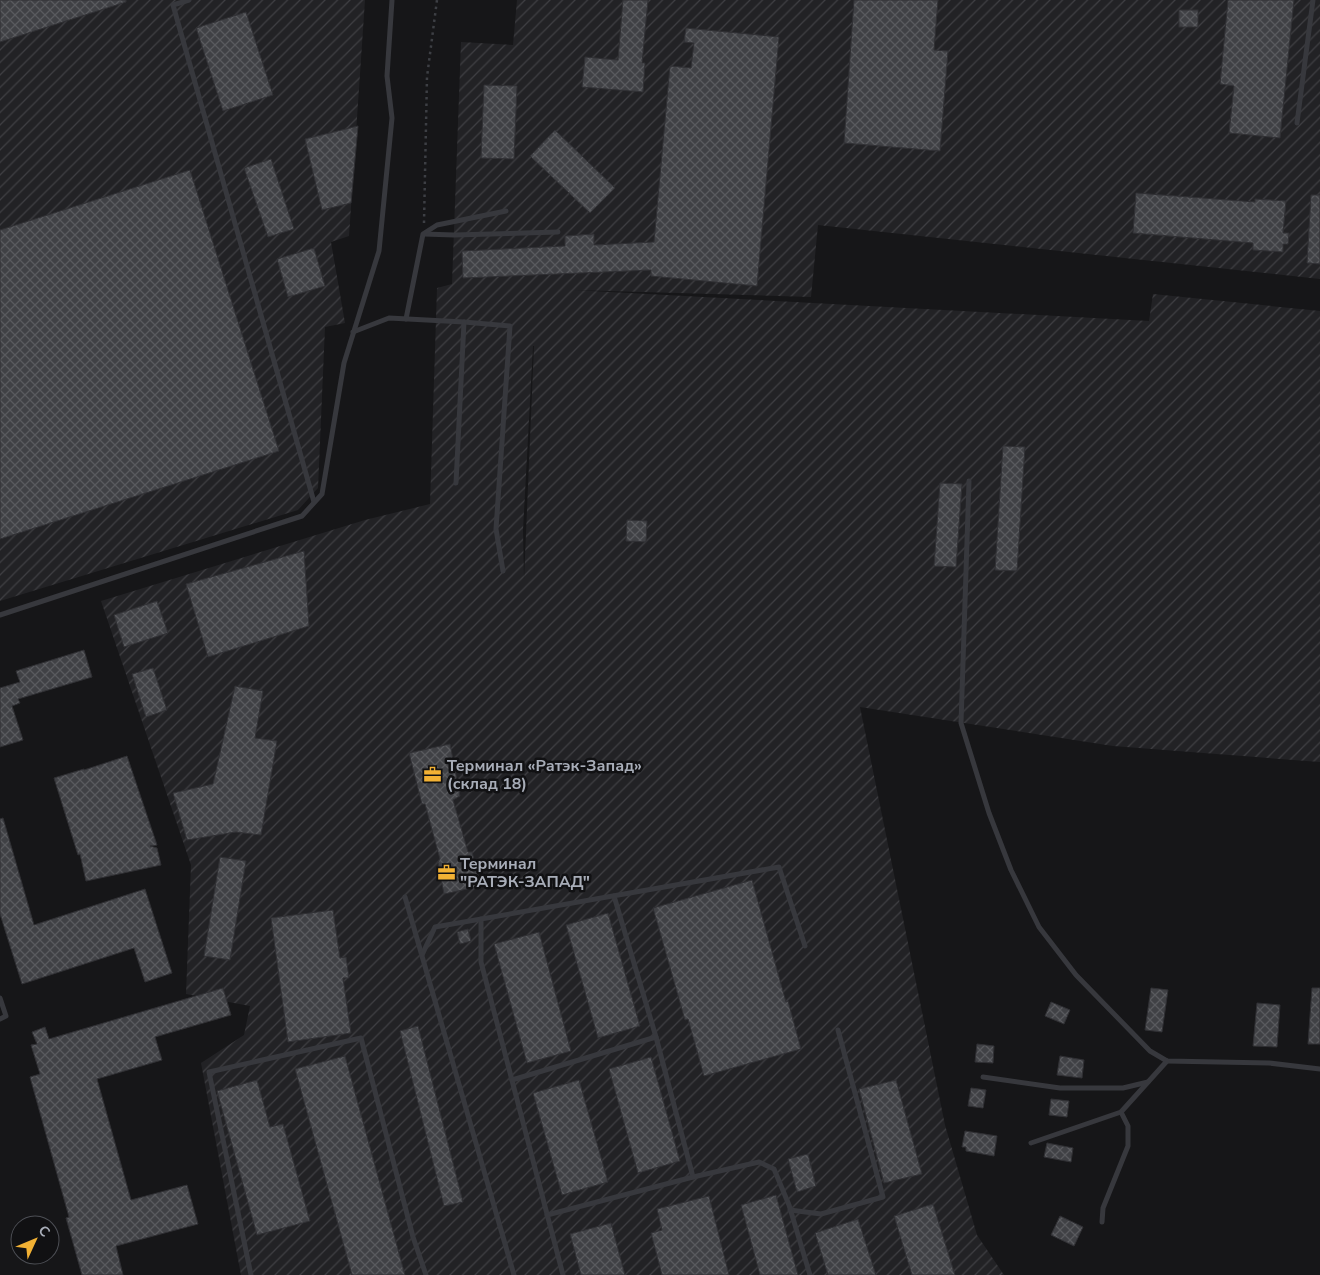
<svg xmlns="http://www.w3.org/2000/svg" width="1320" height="1275" viewBox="0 0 1320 1275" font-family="'Nunito Sans',sans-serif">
<defs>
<pattern id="industrial-furrows" width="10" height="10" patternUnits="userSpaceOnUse" patternTransform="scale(1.25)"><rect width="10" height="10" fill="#222225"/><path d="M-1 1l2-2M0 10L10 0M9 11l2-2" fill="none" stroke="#3f3f43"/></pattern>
<pattern id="building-cross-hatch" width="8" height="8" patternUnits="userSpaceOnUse" patternTransform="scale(1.25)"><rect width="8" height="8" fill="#404145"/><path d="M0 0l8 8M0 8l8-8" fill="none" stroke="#595a5e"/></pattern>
</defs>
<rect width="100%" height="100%" fill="#161618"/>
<g fill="url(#industrial-furrows)" fill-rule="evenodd">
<path d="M0,0H365L349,236L331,242L345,323L325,327L318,488L298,510L0,601Z"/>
<path d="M517,0H1320V279L818,225L811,297L573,290L1149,321L1153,294L1320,311V762L1113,746L860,707L945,1125L977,1235L1004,1275H241L201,1063L244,1035L250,1006L186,994L191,865L101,601L365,520L430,504L437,288L452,284L461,42L513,45ZM533,346H534L524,580L523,530Z"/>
</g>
<g fill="url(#building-cross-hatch)" stroke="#303034">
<path d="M0,0H126V2L0,42Z"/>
<path d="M623,0H648L642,63H645L643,92L582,87L585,57L618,60Z"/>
<path d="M854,0H938L934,50L948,51L940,151L844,143Z"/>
<path d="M1228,0H1294L1280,138L1229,133L1234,86L1220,84Z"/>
<rect x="1179" y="10" width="19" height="17"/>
<path d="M246,12L273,95L223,111L196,28Z"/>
<path d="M686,28L779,37L757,286L651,276V270L463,278L462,251L565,246V236L594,234V245L654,242L670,66L691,68L694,43L684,42Z"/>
<path d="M484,85L517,86L514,159L481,158Z"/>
<path d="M358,126L351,203L322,210L305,139Z"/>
<path d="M555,130L615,188L590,213L530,156Z"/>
<path d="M271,159L294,229L268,237L244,168Z"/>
<path d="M190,170L279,451L0,539V230Z"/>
<path d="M1136,193L1255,202V199L1286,201L1283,233H1289L1288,244H1283V252L1253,250V243L1133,233Z"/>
<path d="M1311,195H1320V264L1307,263Z"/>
<path d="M314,248L325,286L288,297L277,259Z"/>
<path d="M1003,446L1025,447L1017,571L995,570Z"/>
<path d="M940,483L962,484L956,567L934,566Z"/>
<path d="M627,520L647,521L646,542L626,541Z"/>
<path d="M304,551L309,626L208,657L186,584Z"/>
<path d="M157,601L168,633L124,647L114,615Z"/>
<path d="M84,650L92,677L18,699L20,703L12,706L23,740L0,747V688L20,682L16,671Z"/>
<path d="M153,668L167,710L146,717L132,674Z"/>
<path d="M235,686L263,691L255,738L277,741L261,835L236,832L187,840L173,793L213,784Z"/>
<path d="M450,744L460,796L453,800L468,852H472L481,886L444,894L438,862L440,859L425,804H422L409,753Z"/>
<path d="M127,756L157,845L150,846L157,848L161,865L86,881L80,854L78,855L54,778L84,769V770Z"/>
<path d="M3,818L34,925L145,889L172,973L145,982L134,948L22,984L0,914V819Z"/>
<path d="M220,857L246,861L230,960L204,956Z"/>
<path d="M752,880L786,1002L788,1001L801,1049L704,1076L688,1019L685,1020L653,908Z"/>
<path d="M333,910L340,958L346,957L349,978H343L351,1033L288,1042L271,918Z"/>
<path d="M608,913L640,1026L598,1038L566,925Z"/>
<path d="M468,929L471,941L460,944L457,932Z"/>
<path d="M539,932L571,1051L527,1063L494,944Z"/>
<path d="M223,988L231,1015L155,1037L162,1060L97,1079L131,1200L187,1185L198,1224L116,1246L123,1275H82L66,1218L69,1217L30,1077L40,1074L31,1045L37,1044L32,1032L45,1027L49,1039Z"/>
<path d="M1151,988L1168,990L1162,1032L1145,1030Z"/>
<path d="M1312,988H1320V1044H1308Z"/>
<path d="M1051,1002L1070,1010L1064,1024L1045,1016Z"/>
<path d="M1257,1003L1280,1005L1277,1047L1253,1046Z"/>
<path d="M418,1026L463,1202L444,1206L400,1031Z"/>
<path d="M977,1044L994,1046L993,1063L975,1062Z"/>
<path d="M345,1056L405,1275H352L295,1069Z"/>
<path d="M1060,1056L1084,1060L1082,1078L1057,1075Z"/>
<path d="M651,1057L680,1161L638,1173L609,1069Z"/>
<path d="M257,1080L270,1127L283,1124L310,1221L257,1235L217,1091Z"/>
<path d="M579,1080L608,1182L562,1195L533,1093Z"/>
<path d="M896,1080L922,1174L884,1183L859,1089Z"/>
<path d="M971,1088L986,1090L983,1108L968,1106Z"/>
<path d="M1051,1099L1069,1101L1067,1117L1049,1115Z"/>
<path d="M965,1131L997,1136L994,1156L966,1151V1147H962Z"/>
<path d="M1047,1143L1073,1148L1071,1162L1044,1157Z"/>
<path d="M808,1154L816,1186L797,1192L788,1159Z"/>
<path d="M776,1195L798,1275H760L741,1205Z"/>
<path d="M709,1196L729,1275H662L651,1233L662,1230L657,1209Z"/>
<path d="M933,1204L955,1275H912L894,1216Z"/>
<path d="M1060,1216L1083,1227L1074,1246L1051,1235Z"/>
<path d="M858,1219L876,1275H828L815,1233Z"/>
<path d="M611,1223L625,1275H581L570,1234Z"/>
</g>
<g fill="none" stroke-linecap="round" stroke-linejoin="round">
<path stroke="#3d3f44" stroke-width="2.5" stroke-dasharray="2.5 4" stroke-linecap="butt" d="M424,223L427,77L437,0"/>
<g stroke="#37383d" stroke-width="5">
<path d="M189,0L173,5L314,502"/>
<path d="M1297,123L1313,0"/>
<path d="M424,234L454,235L558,232"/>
<path d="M406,319L423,234L437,225L506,211"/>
<path d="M353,332L389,318L464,322L510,326L496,529L503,571"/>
<path d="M969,481L961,723L989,813L1011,870L1039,927L1076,975L1150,1051L1167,1061L1269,1063L1320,1069"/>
<path d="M456,483L464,322"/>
<path d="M0,615L302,516L322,494L344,363L379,251L392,118L387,76L392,0"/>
<path d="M614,896L656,1037L693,1177"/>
<path d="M405,897L514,1275"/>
<path d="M481,919V962L563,1275"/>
<path d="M422,955L435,927L779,867L805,946"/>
<path d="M0,998L6,1016L0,1019"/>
<path d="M983,1077L1060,1088H1123L1148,1082"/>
<path d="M512,1080L656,1037"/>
<path d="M1031,1143L1121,1112L1167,1061"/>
<path d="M790,1210L821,1214L883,1197L838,1030"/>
<path d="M547,1215L693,1177L759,1162L774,1169L789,1205L810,1275"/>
<path d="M1102,1222L1103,1208L1128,1146V1126L1121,1112"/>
<path d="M251,1275L209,1072L361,1038L413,1237L426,1275"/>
</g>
</g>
<defs>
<symbol id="office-bare" viewBox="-9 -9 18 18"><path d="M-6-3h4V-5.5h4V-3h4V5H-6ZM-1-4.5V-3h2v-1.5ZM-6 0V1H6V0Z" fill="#f2b134" stroke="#111113" stroke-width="2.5" paint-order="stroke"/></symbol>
</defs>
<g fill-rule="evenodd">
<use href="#office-bare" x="420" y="762" width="25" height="25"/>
<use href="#office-bare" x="434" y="860" width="25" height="25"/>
</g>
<g text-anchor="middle" stroke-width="5" stroke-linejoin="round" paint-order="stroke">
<g font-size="16" font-weight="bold" fill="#a8adb8" stroke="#111113" text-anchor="start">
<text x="447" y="771">Терминал «Ратэк-Запад»<tspan x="447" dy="18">(склад 18)</tspan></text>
<text x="460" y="869">Терминал<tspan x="460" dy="18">"РАТЭК-ЗАПАД"</tspan></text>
</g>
</g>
<g transform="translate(35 1240) rotate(46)"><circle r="24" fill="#111113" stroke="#4d4f55"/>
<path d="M0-4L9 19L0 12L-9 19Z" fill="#f2b134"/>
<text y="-8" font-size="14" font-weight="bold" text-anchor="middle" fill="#a8adb8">С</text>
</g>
</svg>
